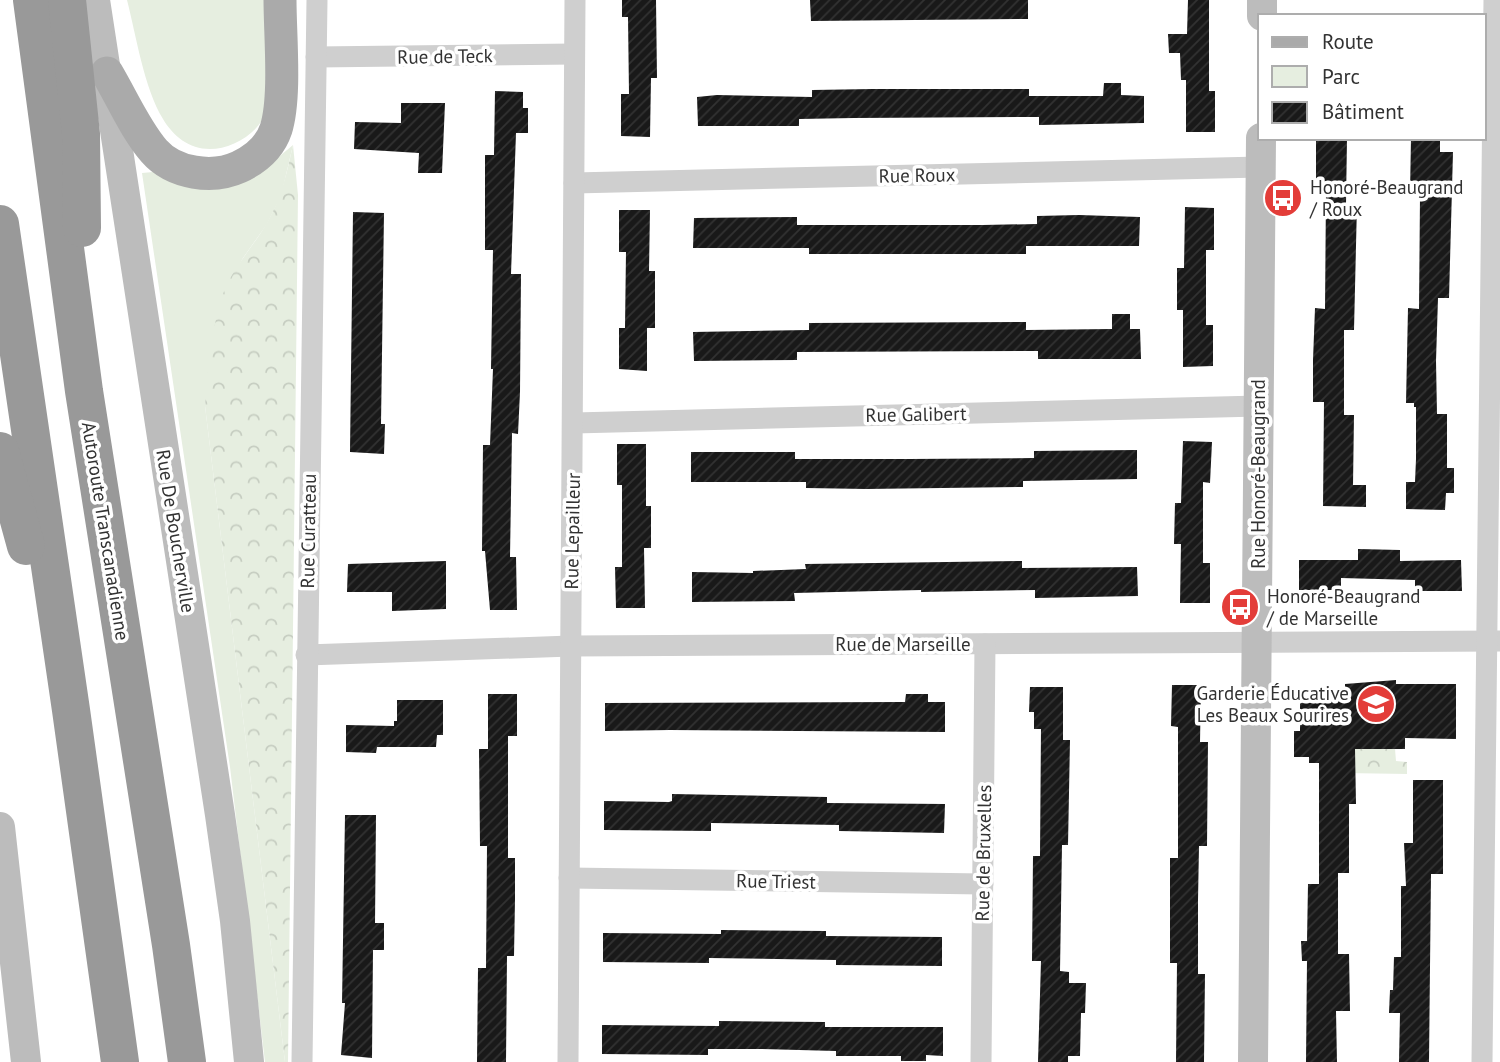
<svg xmlns="http://www.w3.org/2000/svg" width="1500" height="1062" viewBox="0 0 1500 1062" font-family="'PT Sans',sans-serif">
<defs>
<pattern id="forest-crowns" width="20" height="18" patternUnits="userSpaceOnUse" patternTransform="scale(1.75)"><rect width="20" height="18" fill="#e6eee0"/><path d="M2 6a3 3 0 1 1 6 0M12 15a3 3 0 1 1 6 0" fill="none" stroke="#c6cdc1"/></pattern>
<pattern id="building-hatch" width="6" height="6" patternUnits="userSpaceOnUse" patternTransform="scale(1.75)"><rect width="6" height="6" fill="#191919"/><path d="M-1 1l2-2M0 6l6-6M5 7l2-2" fill="none" stroke="#323232"/></pattern>
</defs>
<rect width="100%" height="100%" fill="#fff"/>
<g fill="#e6eee0">
<path d="M127,0H266C266,25 267,50 267,76C267,86 269,98 267,108C262,132 232,149 210,149C189,149 173,136 163,119C144,88 136,35 127,0Z"/>
<path d="M293,145L281,196L267,224L243,258L224,293L205,406L285,1062H265L230,767L142,173L153,172L257,175Z"/>
</g>
<g fill="url(#forest-crowns)">
<path d="M293,145L298,195L288,1062H285L205,406C208,368 211,330 223,294C233,267 254,246 268,221C282,197 287,171 293,145Z"/>
<path d="M1345,724L1356,749H1395L1396,761L1407,762V774L1344,773Z"/>
</g>
<g fill="url(#building-hatch)">
<path d="M622,0H656L657,78H651L650,137L621,136V94H629L628,17H622Z"/>
<path d="M810,0H1028V19L811,21Z"/>
<path d="M1188,0H1209V91H1215V132H1186V80H1181L1180,53H1169L1168,34H1187Z"/>
<path d="M1104,83H1121V95L1144,96V123L1039,125V117L854,118L799,119V126H698L697,97L717,95L812,97V90L873,89H1029V96H1103Z"/>
<path d="M495,91L523,92V108H528V133H516L511,274H521L520,392L518,434L512,433L510,557H516L517,610H490L485,551H482L483,445H490L493,369H491L493,250H485V155H494Z"/>
<path d="M401,103H445L442,173H418L419,153L354,149L355,122L401,123Z"/>
<path d="M1316,138H1347L1346,204H1357L1354,330H1344V415H1354L1353,485H1366V507L1323,506L1324,402H1313V360L1315,308L1325,309L1326,192H1316Z"/>
<path d="M1411,138H1440V152H1453L1449,298H1438L1436,361L1437,414H1447V468H1454V493H1446L1445,510L1406,509V482H1415L1416,459V407H1414V403H1406L1408,308L1419,309L1420,196H1418V193H1410Z"/>
<path d="M1185,207L1214,208V250H1206V325H1213V366L1183,367V310H1177V268H1184Z"/>
<path d="M619,210H650L649,271H655V328H647V371L619,369V328H625L626,252H619Z"/>
<path d="M353,212L384,213L381,424H385L384,454L350,452Z"/>
<path d="M1079,215L1140,217L1139,246H1026V254H809V248H693L694,218L797,217V225H983L1037,224V216Z"/>
<path d="M1112,314H1130V329H1140L1141,359H1038V351L797,352V360L694,361L693,332L809,330V323L1026,322V330L1112,329Z"/>
<path d="M1183,441L1212,442L1210,483L1203,482V563H1210V603H1180L1181,544H1174L1175,503H1181Z"/>
<path d="M617,444H646V506H651V548H644L645,608H616L615,567H622V485H617Z"/>
<path d="M1137,450V479L1023,481V487L866,489L806,488V482H691V452H795V459H909L1034,458V451Z"/>
<path d="M1358,549L1400,550V561L1461,560L1462,591H1415V580L1341,578V590H1299V560H1358Z"/>
<path d="M446,561V609L392,611V592H347L348,564Z"/>
<path d="M1022,561V568L1137,567L1138,596L1035,598V590L921,592V590L794,593L795,601L692,602V572L753,573V571L806,569L805,564Z"/>
<path d="M1396,680V684H1456V739L1405,738V749H1355L1356,804H1349V873H1338V954H1349L1350,1011H1336L1337,1062H1306L1307,961H1302L1301,941H1307L1308,884H1319V763H1309V757H1294V731H1300V695H1345V684Z"/>
<path d="M1172,685H1201L1200,742H1208L1207,846H1199L1198,900V974H1205L1204,1062H1176L1177,963H1170V858H1178V727L1171,726Z"/>
<path d="M1030,687H1063V740H1070L1068,845H1062L1060,971L1069,972V983H1086L1085,1013H1081L1080,1056H1068V1062H1038L1041,961H1032L1033,856H1040L1041,729H1034V712H1029Z"/>
<path d="M488,694H517V736H508V858H515V899L514,956H507L506,1062H477L478,968H486L487,846H480L479,749H488Z"/>
<path d="M906,694H928V702H945V732L670,730L605,731V703L905,702Z"/>
<path d="M397,700H443V735H437L436,747H377L376,753L346,752V725L394,726V721H397Z"/>
<path d="M1413,780H1443V874H1431L1429,1062H1399L1400,1013H1389L1390,990H1393L1394,957H1401V886H1406L1404,843H1413Z"/>
<path d="M672,794L827,797V803L945,804L944,833L839,831V825L711,823V831L604,830V801L669,802L672,801Z"/>
<path d="M345,815H376L375,923H384V950H373L372,1058L341,1055L345,1003H342Z"/>
<path d="M721,930L826,931V936L942,937V966L836,965V960L709,958V963L603,962V933L721,934Z"/>
<path d="M719,1021L825,1022V1027H943V1056L926,1055V1061H901V1056H836V1051L761,1049H708V1055L602,1054V1025L719,1026Z"/>
</g>
<g fill="none" stroke-linecap="round" stroke-linejoin="round">
<g stroke="#cfcfcf" stroke-width="21">
<path d="M316,57L574,54"/>
<path d="M574,183L1260,167"/>
<path d="M574,423L1259,406"/>
<path d="M306,655L571,646L1500,641"/>
<path d="M569,878L983,884"/>
<path d="M302,1062L317,0"/>
<path d="M568,1062L575,0"/>
<path d="M981,1062L985,644"/>
<path d="M1482,1062L1494,0"/>
</g>
<g stroke="#bcbcbc" stroke-width="30">
<path d="M95,0L220,815L235,921L249,1062"/>
<path d="M1262,16V0"/>
<path d="M0,827L26,1062"/>
<path d="M1253,1062L1261,138"/>
</g>
<path stroke="#aaa" stroke-width="33" d="M107,73C122,98 135,129 154,151C174,174 213,179 239,167C256,159 270,147 276,129C286,97 280,35 280,0"/>
<g stroke="#999" stroke-width="38">
<path d="M32,0L84,391L171,945L187,1062"/>
<path d="M67,0L81,134L82,228"/>
<path d="M0,224L71,710L120,1062"/>
<path d="M0,451L26,546"/>
</g>
</g>
<defs>
<symbol id="bus-disc" viewBox="-11 -11 22 22"><circle r="9.5" fill="#e33d39" stroke="#fff"/><path d="M-5-6H5V4H4V6H2V4H-2V6H-4V4H-5ZM-3.5-4V0h7V-4ZM-3.5 1.2v1.5H-2V1.2ZM2 1.2v1.5H3.5V1.2Z" fill="#fff"/></symbol>
<symbol id="school-disc" viewBox="-11 -11 22 22"><circle r="9.5" fill="#e33d39" stroke="#fff"/><path d="M0-5L7-2L0 1L-7-2ZM-4 1L0 2.5L4 1V4Q0 6-4 4Z" fill="#fff"/></symbol>
</defs>
<g fill-rule="evenodd">
<use href="#bus-disc" x="1261" y="176" width="44" height="44"/>
<use href="#bus-disc" x="1218" y="585" width="44" height="44"/>
<use href="#school-disc" x="1354" y="682" width="44" height="44"/>
</g>
<g text-anchor="middle" stroke-width="7" stroke-linejoin="round" paint-order="stroke">
<g font-size="19" fill="#323232" stroke="#fff">
<text transform="translate(445 56) rotate(-1)" y="7">Rue de Teck</text>
<text transform="translate(917 175) rotate(-1)" y="7">Rue Roux</text>
<text transform="translate(916 414) rotate(-1)" y="7">Rue Galibert</text>
<text transform="translate(1258 474) rotate(-90)" y="7">Rue Honoré-Beaugrand</text>
<text transform="translate(106 531) rotate(81)" y="7">Autoroute Transcanadienne</text>
<text transform="translate(176 531) rotate(81)" y="7">Rue De Boucherville</text>
<text transform="translate(308 531) rotate(-89)" y="7">Rue Curatteau</text>
<text transform="translate(572 531) rotate(-89)" y="7">Rue Lepailleur</text>
<text x="903" y="651">Rue de Marseille</text>
<text transform="translate(983 853) rotate(-89)" y="7">Rue de Bruxelles</text>
<text transform="translate(776 881) rotate(1)" y="7">Rue Triest</text>
</g>
<g font-size="19" fill="#323232" stroke="#fff" text-anchor="start">
<text x="1310" y="194">Honoré-Beaugrand<tspan x="1310" dy="22">/ Roux</tspan></text>
<text x="1267" y="603">Honoré-Beaugrand<tspan x="1267" dy="22">/ de Marseille</tspan></text>
<text x="1349" y="700" text-anchor="end">Garderie Éducative<tspan x="1349" dy="22">Les Beaux Sourires</tspan></text>
</g>
</g>
<rect x="1258" y="14" width="228" height="126" fill="#ffffff" stroke="#adadad" stroke-width="2"/>
<rect x="1272" y="37" width="35" height="10" fill="#aaaaaa" stroke="#adadad" stroke-width="2"/>
<text x="1322" y="49" font-size="21" fill="#323232">Route</text>
<rect x="1272" y="66" width="35" height="21" fill="#e6eee0" stroke="#adadad" stroke-width="2"/>
<text x="1322" y="84" font-size="21" fill="#323232">Parc</text>
<rect x="1272" y="102" width="35" height="21" fill="url(#building-hatch)" stroke="#adadad" stroke-width="2"/>
<text x="1322" y="119" font-size="21" fill="#323232">Bâtiment</text>
</svg>
